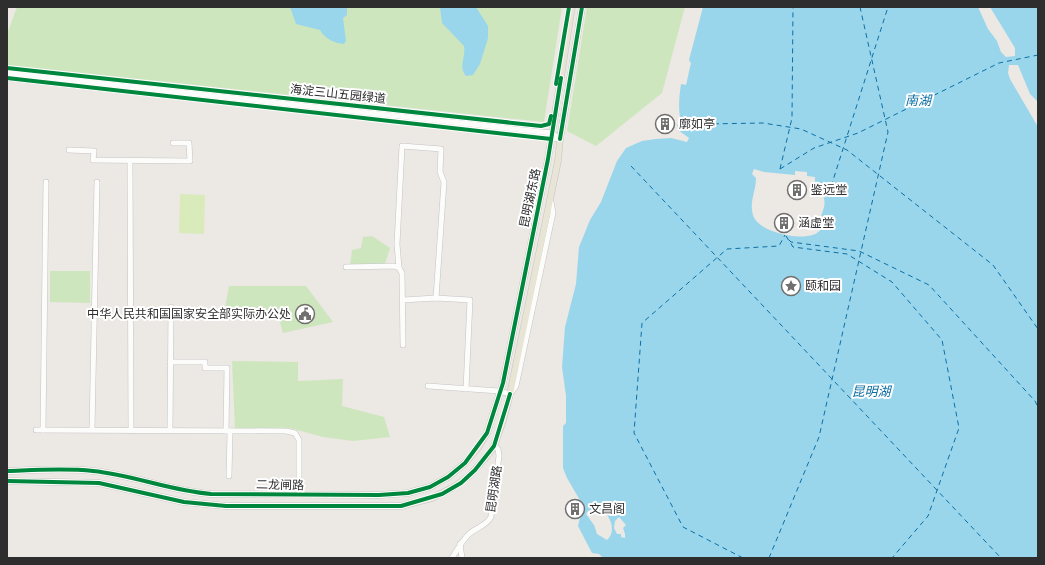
<svg xmlns="http://www.w3.org/2000/svg" width="1045" height="565" viewBox="0 0 1045 565" font-family="'Alegreya Sans','Noto Sans SC',sans-serif">
<rect width="100%" height="100%" fill="#ece8e4"/>
<g fill="#cee6be">
<path d="M17,7H562L544,122L7,65V34Z"/>
<path d="M587,7H685L662,93L596,146L567,131Z"/>
<path d="M372,236L390,248L385,264L350,265L352,250L361,248L363,237Z"/>
<path d="M50,271H90V303L50,302Z"/>
<path d="M229,286H306L333,322L283,333L278,315L223,319Z"/>
<path d="M232,361L298,362V381L343,379L342,406L384,417L390,437L353,441L323,437L290,428H235Z"/>
</g>
<path fill="#d9eabb" d="M180,194L205,195L204,234L179,233Z"/>
<g fill="#99d6ec" fill-rule="evenodd">
<path d="M290,7H347V15L343,18L346,41L344,44C334,43 325,39 320,30L296,24Z"/>
<path d="M440,7H476L488,26V38L480,64L473,75L466,76C458,66 466,58 464,46L442,23Z"/>
<path d="M703,7H978L988,29L997,41L1001,52L1006,57L1015,56V48L990,7H1038V102L1030,94L1018,65H1009L1008,73L1010,79L1038,127V558H603L599,554L592,553L578,526L582,508L581,502L567,478L563,468V426L566,423V396L562,367L565,327L576,284L579,247L590,220L601,202L617,161L626,148L642,141L656,139L671,138L687,142L689,138L678,130L677,125L681,123C678,109 679,98 681,84L686,85L691,63L689,60ZM754,169L764,172L795,175V171L807,172V176L815,177C814,189 822,189 824,199C826,206 822,211 821,217C820,221 823,225 821,229C813,244 759,235 753,215C749,202 756,191 756,178L752,174ZM597,509C609,510 618,531 607,540L597,534L594,525L586,514L589,510ZM619,517L626,525L623,528L625,534V538L621,537V534H617L614,528L615,521Z"/>
</g>
<g fill="none" stroke-linecap="round" stroke-linejoin="round">
<g stroke="#0d6fa3" stroke-width="1" stroke-dasharray="5 4" stroke-linecap="butt">
<path d="M678,127L705,124L763,123L801,129L847,150L993,265L1038,329"/>
<path d="M631,166L1001,558"/>
<path d="M780,169L814,148L858,133L999,63L1038,55"/>
<path d="M780,169L792,118L793,7"/>
<path d="M827,193H829L888,7"/>
<path d="M786,236L793,247L847,254L892,282L942,340L959,428L928,516L892,558"/>
<path d="M789,240L791,242L859,251L929,285L1035,401L1038,407"/>
<path d="M743,558L683,527L634,433L642,323L727,249L779,246L785,235"/>
<path d="M769,558L819,437L888,132L860,7"/>
</g>
<defs>
<g id="minor">
<path d="M7,73L552,133L560,139"/>
<path d="M7,78L560,139"/>
<path d="M69,150L94,151L93,160L190,161L189,143H173"/>
<path d="M130,160L131,431"/>
<path d="M346,267L394,266L399,268L402,273L403,345"/>
<path d="M399,268L397,244L402,146L441,149L440,172L444,182L436,298"/>
<path d="M403,300L436,298L470,300L466,389"/>
<path d="M170,362H205V368H227L226,431"/>
<path d="M428,386L499,391L510,394L516,386L553,213L551,202"/>
<path d="M36,430L286,431L295,433L299,440V477"/>
<path d="M43,430L46,182"/>
<path d="M92,430L97,182"/>
<path d="M170,430L171,307"/>
<path d="M229,476L230,431"/>
<path d="M460,544L462,558"/>
<path d="M452,558C457,550 462,541 469,534C477,527 486,526 491,517L499,456L498,449L494,446"/>
</g>
<g id="major">
<path d="M7,471C36,470 65,468 93,471C133,475 171,491 211,494L379,495L408,493L430,487L448,477L465,463L478,448L487,433L503,383L548,159L572,7"/>
<path d="M7,481L99,483L184,502L226,506H401L432,498L452,488L469,476L488,455L494,446L503,421L510,394L558,161L560,139L582,7"/>
</g>
</defs>
<use href="#minor" stroke="#c5c4c5" stroke-width="6"/>
<use href="#major" stroke="#c6c5c4" stroke-width="7"/>
<use href="#minor" stroke="#fcfcfb" stroke-width="5"/>
<use href="#major" stroke="#e8e4d6" stroke-width="6"/>
<defs>
<g id="cycleway">
<path d="M7,68L541,126L549,124L551,116"/>
<path d="M7,78L551,139"/>
<path d="M556,84L569,7"/>
<path d="M560,139L582,7"/>
<path d="M7,471C36,470 65,468 93,471C133,475 171,491 211,494L379,495L408,493L430,487L448,477L465,463L487,433L503,383L548,159L561,78"/>
<path d="M7,481L99,483L184,502L226,506H401L442,494L461,483L475,470L494,446L510,394"/>
</g>
</defs>
<use href="#cycleway" stroke="#fff" stroke-width="6"/>
<use href="#cycleway" stroke="#00873e" stroke-width="4"/>
</g>
<defs>
<symbol id="building-ring" viewBox="-11 -11 22 22"><circle r="9.5" fill="#fff" stroke="#706f6e" stroke-width="1.5"/><path d="M-4-6H4V6H1V3H-1V6H-4ZM-2.5-4.3h1.7v1.8h-1.7ZM.8-4.3h1.7v1.8H.8ZM-2.5-1h1.7V.8h-1.7ZM.8-1h1.7V.8H.8Z" fill="#706f6e"/></symbol>
<symbol id="sight-ring" viewBox="-11 -11 22 22"><circle r="9.5" fill="#fff" stroke="#706f6e" stroke-width="1.5"/><path d="M0-6L1.8-2.2L6-1.7L2.9 1.2L3.7 5.4L0 3.3L-3.7 5.4L-2.9 1.2L-6-1.7L-1.8-2.2Z" fill="#706f6e"/></symbol>
<symbol id="civic-ring" viewBox="-11 -11 22 22"><circle r="9.5" fill="#fff" stroke="#706f6e" stroke-width="1.5"/><path d="M-.6-6.5H3V-4.5H.6V-3L4-1V1h2V6H-6V1h2V-1L-.6-3ZM-1.2 2.5V6h2.4V2.5Z" fill="#706f6e"/></symbol>
</defs>
<g fill-rule="evenodd">
<use href="#building-ring" x="654" y="113" width="22" height="22"/>
<use href="#building-ring" x="786" y="179" width="22" height="22"/>
<use href="#building-ring" x="773" y="212" width="22" height="22"/>
<use href="#sight-ring" x="780" y="275" width="22" height="22"/>
<use href="#civic-ring" x="294" y="303" width="22" height="22"/>
<use href="#building-ring" x="564" y="498" width="22" height="22"/>
</g>
<g text-anchor="middle" stroke-width="4" stroke-linejoin="round" paint-order="stroke">
<g font-size="12" fill="#2e2e2e" stroke="#fff">
<text transform="translate(338 94) rotate(6)" y="4">海淀三山五园绿道</text>
<text transform="translate(530 198) rotate(-78)" y="4">昆明湖东路</text>
<text transform="translate(280 485) rotate(1)" y="4">二龙闸路</text>
<text transform="translate(494 489) rotate(-82)" y="4">昆明湖路</text>
</g>
<g font-size="12" fill="#2e2e2e" stroke="#fff" text-anchor="start">
<text x="679" y="128">廓如亭</text>
<text x="811" y="194">鉴远堂</text>
<text x="798" y="227">涵虚堂</text>
<text x="805" y="290">颐和园</text>
<text x="291" y="318" text-anchor="end">中华人民共和国国家安全部实际办公处</text>
<text x="589" y="513">文昌阁</text>
</g>
<g font-size="13" font-style="italic" fill="#0d6fa3" stroke="#fff">
<text x="918" y="105">南湖</text>
<text x="871" y="396">昆明湖</text>
</g>
</g>
<rect width="1045" height="565" fill="none" stroke="#2e2e2e" stroke-width="16"/>
</svg>
